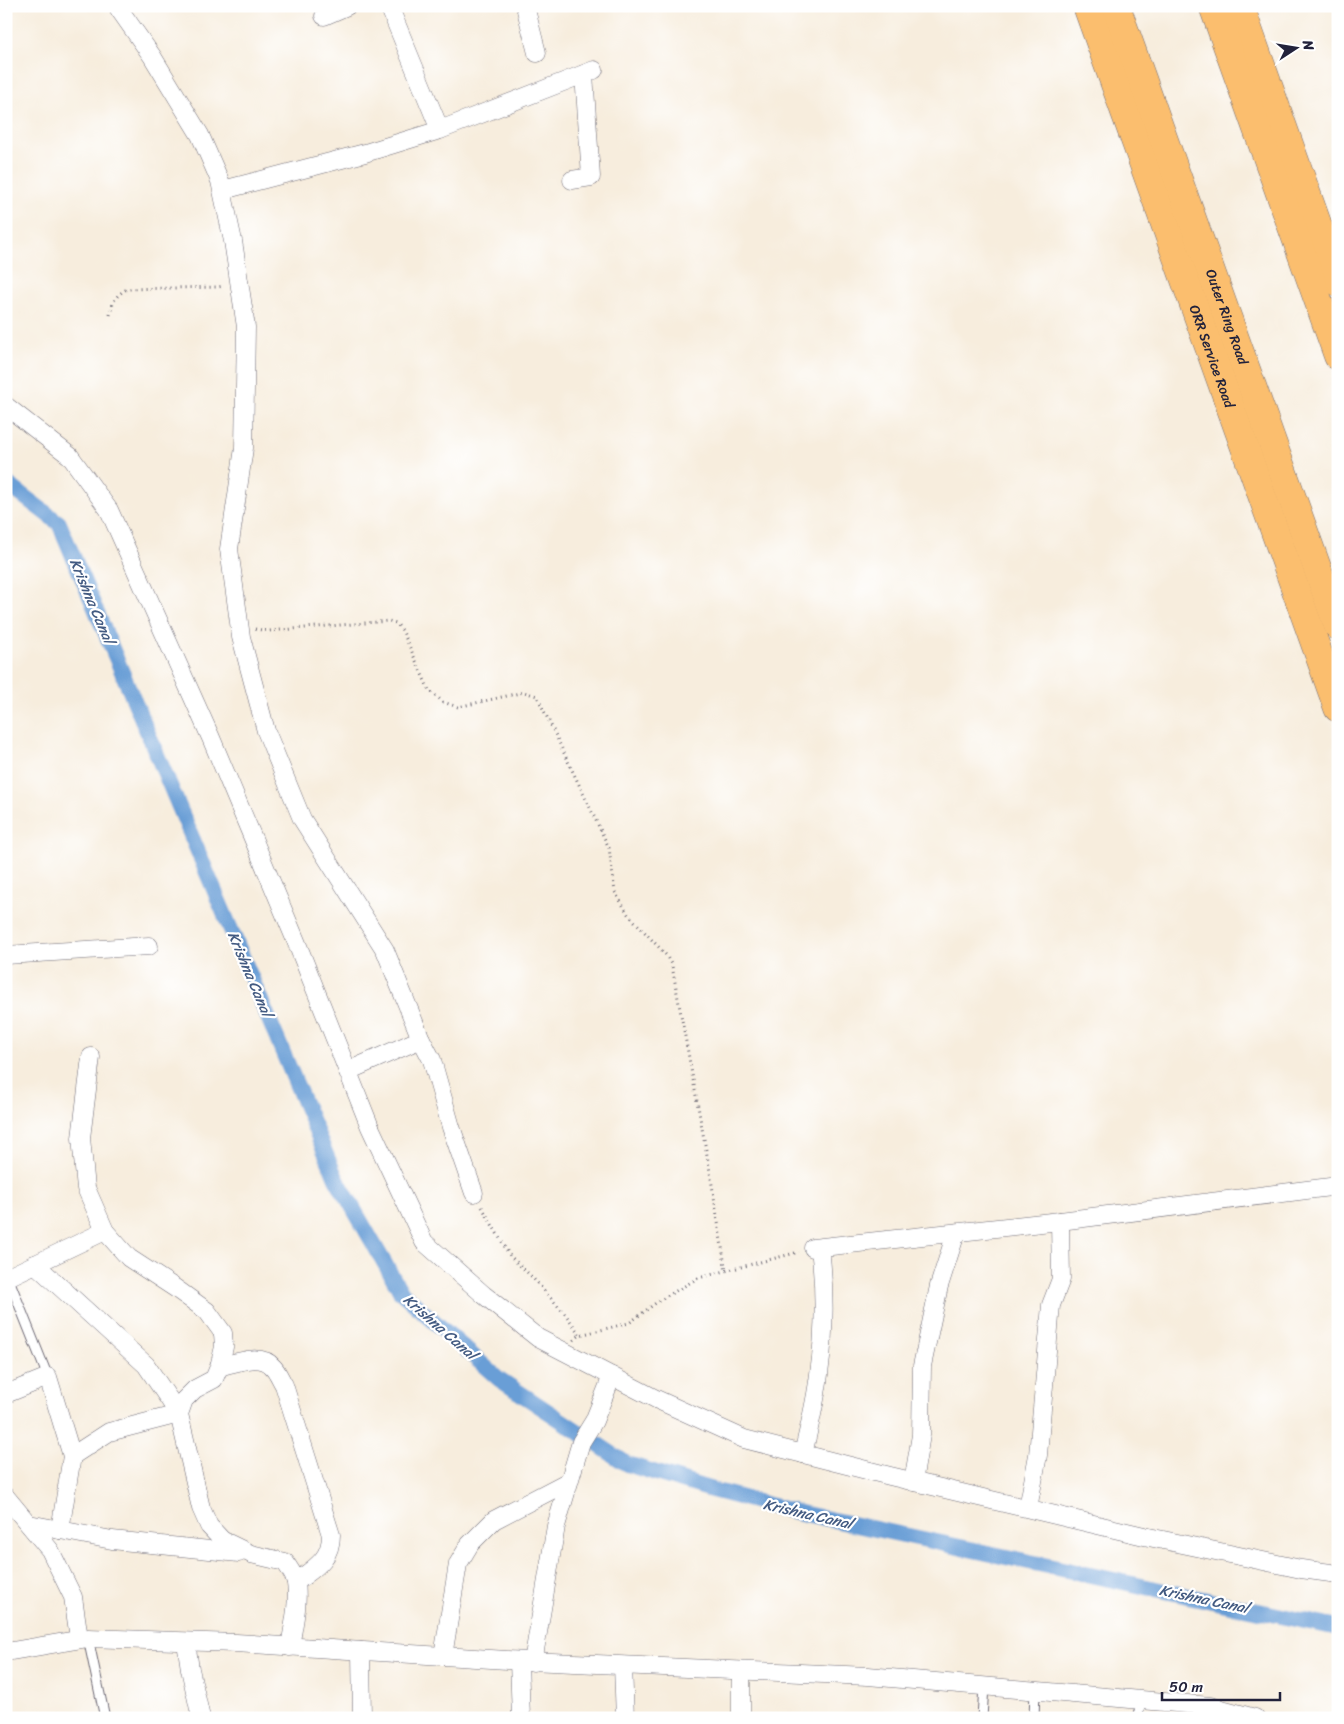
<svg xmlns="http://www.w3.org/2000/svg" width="1344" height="1724" viewBox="0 0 1344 1724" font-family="Sriracha,sans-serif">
<rect width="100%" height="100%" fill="#fff"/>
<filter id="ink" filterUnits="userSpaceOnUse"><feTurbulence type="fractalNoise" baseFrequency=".02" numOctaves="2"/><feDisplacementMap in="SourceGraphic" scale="10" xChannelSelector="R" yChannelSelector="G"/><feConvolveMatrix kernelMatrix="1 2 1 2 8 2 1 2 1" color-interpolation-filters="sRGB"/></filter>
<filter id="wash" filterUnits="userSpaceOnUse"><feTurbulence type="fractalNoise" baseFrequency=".0096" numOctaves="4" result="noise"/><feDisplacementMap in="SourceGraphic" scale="20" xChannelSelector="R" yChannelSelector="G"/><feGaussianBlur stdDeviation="1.12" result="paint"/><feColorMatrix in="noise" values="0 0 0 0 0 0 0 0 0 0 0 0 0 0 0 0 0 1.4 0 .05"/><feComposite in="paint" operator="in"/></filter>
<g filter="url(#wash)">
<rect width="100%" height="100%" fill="#f7eddd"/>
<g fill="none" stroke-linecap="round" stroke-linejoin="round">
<path stroke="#699ed6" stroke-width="16" d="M6,483L59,523L336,1178L401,1292L499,1379L627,1464L712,1490L796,1512L1338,1628"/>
</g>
</g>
<g filter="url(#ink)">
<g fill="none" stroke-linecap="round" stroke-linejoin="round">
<defs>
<g id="service">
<path d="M8,1277L48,1377"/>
<path d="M88,1638L105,1718"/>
<path d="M982,1718L984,1686"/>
<path d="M1034,1718L1035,1690"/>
<path d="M1137,1718L1142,1700"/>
</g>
<g id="minor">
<path d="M119,6V9L152,56L200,135L220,181L233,241L246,327L244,448L229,549L241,637L266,731L302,819L385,950L421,1039L348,1071"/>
<path d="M389,6L440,130"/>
<path d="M525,6L537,53"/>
<path d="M324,16L347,6"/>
<path d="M572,180L591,177L584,74"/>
<path d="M223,190L365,153L440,130L594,70"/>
<path d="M6,406L70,456L109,510L211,738L296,941L370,1127L424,1242L484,1295L538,1338L656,1399L744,1439L890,1476L1144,1536L1301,1569L1338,1574"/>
<path d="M6,955L149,946"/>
<path d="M421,1039L432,1060L451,1127L474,1193"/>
<path d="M91,1057L81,1138L86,1188L105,1231L129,1258L175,1288L207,1311L223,1333L224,1347L219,1367L214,1379L195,1389L184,1400L179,1414L201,1508L209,1526L222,1540L251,1554L285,1562C289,1568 295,1576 296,1583C299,1604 293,1627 290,1647"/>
<path d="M813,1248L1060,1221L1338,1186"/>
<path d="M6,1278L105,1231"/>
<path d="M219,1367C235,1363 261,1352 273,1367C278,1372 280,1379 284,1385L331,1535C331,1560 314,1568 296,1582"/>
<path d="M6,1394L48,1377L72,1456L109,1432L179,1414L146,1365L35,1264"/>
<path d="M803,1454C809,1428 816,1401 819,1374C825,1332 825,1290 820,1248"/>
<path d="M913,1482L921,1435L922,1366L939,1286L956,1233"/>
<path d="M6,1497L50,1550L73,1597L79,1638"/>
<path d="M1028,1508L1038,1455L1051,1305L1061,1279L1060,1221"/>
<path d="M29,1524L112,1540L239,1553"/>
<path d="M60,1530L72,1456"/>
<path d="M186,1642L190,1669L201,1718"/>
<path d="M361,1651L362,1718"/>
<path d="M6,1652L88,1638L236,1643L507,1660L868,1676L1210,1706L1255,1718"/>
<path d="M443,1656L458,1564L470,1544L494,1520L569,1481"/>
<path d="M519,1661L521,1718"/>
<path d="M533,1662L556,1526L581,1442L594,1421L612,1376"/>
<path d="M623,1666L625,1718"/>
<path d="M741,1671V1718"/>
</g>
<g id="primary">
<path id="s1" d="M1087,6L1338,708"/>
<path d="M1240,6L1338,282"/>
</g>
<g id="motorway">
<path id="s2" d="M1116,6L1338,626"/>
<path d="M1213,6L1338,356"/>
</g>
</defs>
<use href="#service" stroke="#6d6974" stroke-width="11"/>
<use href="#minor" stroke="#6d6974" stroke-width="19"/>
<use href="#primary" stroke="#6d6974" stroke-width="29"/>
<use href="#motorway" stroke="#6d6974" stroke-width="29"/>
<g stroke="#6d6974" stroke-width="3" stroke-dasharray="1 4" stroke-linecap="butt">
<path d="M110,315C113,301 115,296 127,289L218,287L224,286"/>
<path d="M255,629L269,631L389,621L396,623L402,630L429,690L443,702L458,707L524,692L537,696L609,848L615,892L628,914L666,955L672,966L709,1166L726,1272"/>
<path d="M482,1207L510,1256L531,1276L566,1315L580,1335"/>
<path d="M574,1340L580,1335L629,1323L657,1302L698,1278L799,1252"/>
</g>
<use href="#service" stroke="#fff" stroke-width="9"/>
<use href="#minor" stroke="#fff" stroke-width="18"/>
<use href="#primary" stroke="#fbbe6e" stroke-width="28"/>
<use href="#motorway" stroke="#fbbe6e" stroke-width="28"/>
</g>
</g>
<g text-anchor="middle" stroke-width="4.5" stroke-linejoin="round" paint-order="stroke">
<g font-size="14" fill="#22223b" stroke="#fff">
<text dy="5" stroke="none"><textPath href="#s2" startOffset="330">Outer Ring Road</textPath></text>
<text dy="5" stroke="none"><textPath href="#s1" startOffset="372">ORR Service Road</textPath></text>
</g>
<g font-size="15" font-style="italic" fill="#425a81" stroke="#fff">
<text transform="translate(92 601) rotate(67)" y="5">Krishna Canal</text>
<text transform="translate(250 974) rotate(67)" y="5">Krishna Canal</text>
<text transform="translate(440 1327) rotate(41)" y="5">Krishna Canal</text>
<text transform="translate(808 1514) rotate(13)" y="5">Krishna Canal</text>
<text transform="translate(1204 1599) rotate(12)" y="5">Krishna Canal</text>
</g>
</g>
<rect width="1344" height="1724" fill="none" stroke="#fff" stroke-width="25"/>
<g transform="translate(1296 48) rotate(78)" stroke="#ffffff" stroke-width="4" paint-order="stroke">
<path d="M0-4L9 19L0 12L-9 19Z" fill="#22223b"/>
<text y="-8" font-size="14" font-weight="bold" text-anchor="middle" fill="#22223b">N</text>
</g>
<path d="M1162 1692v8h118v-8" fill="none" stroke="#22223b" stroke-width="2.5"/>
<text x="1169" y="1692" font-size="15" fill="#22223b" stroke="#ffffff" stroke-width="4" paint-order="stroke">50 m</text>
</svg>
